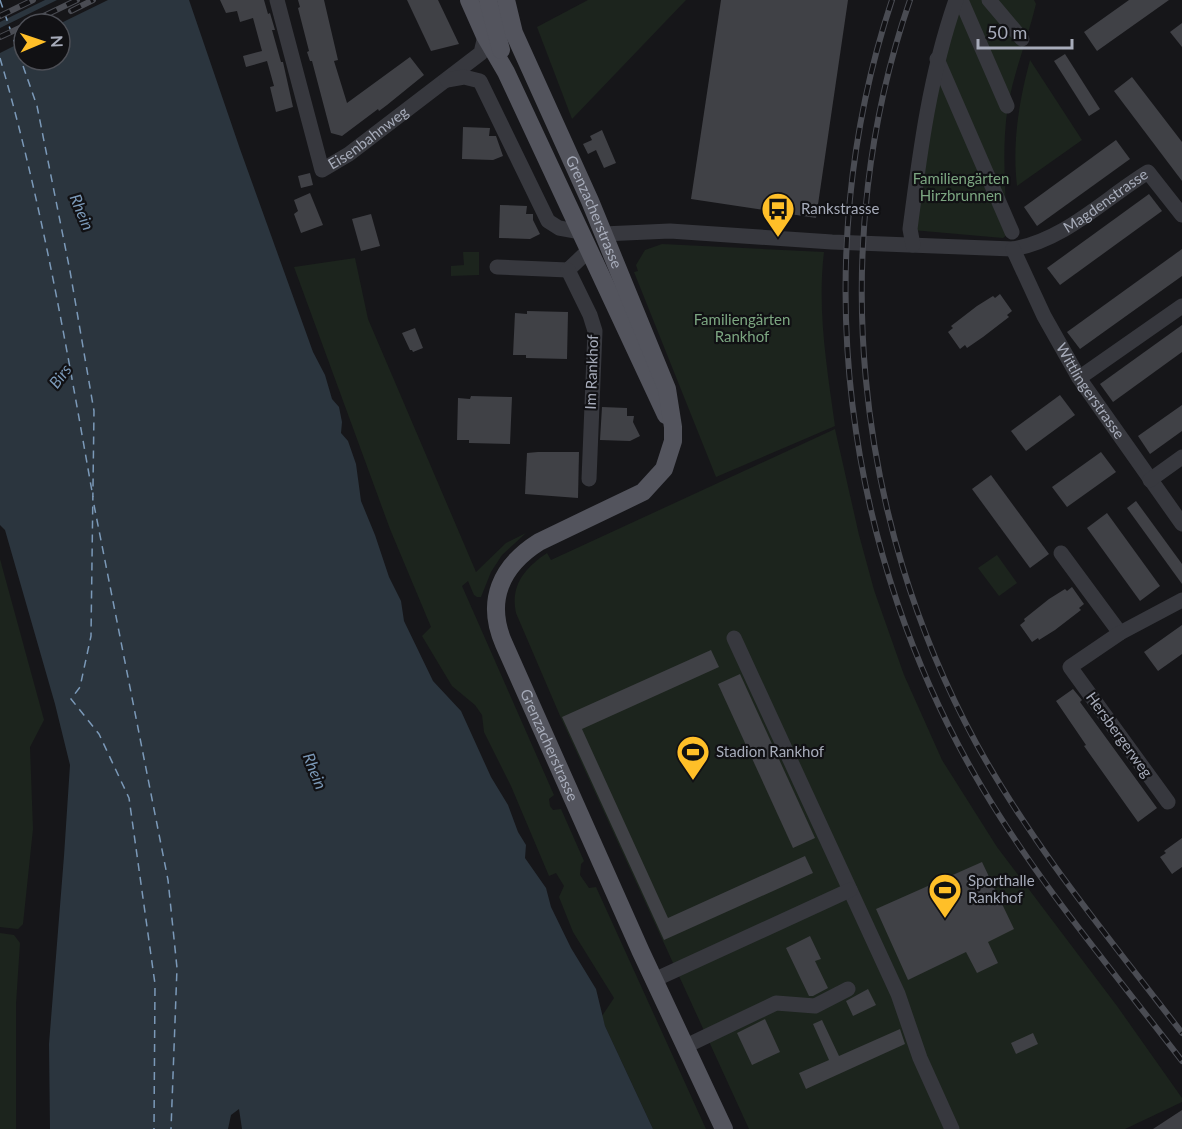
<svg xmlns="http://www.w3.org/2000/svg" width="1182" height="1129" viewBox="0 0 1182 1129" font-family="Lato,sans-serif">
<rect width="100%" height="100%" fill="#161619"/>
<g fill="#1c241d">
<path d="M588,0H686L572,119L537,27Z"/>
<path d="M960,0H1034L1036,4C1028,38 1014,71 1008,106C1001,149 1006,193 1007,235L1003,238L912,230L928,113Z"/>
<path d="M1030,60L1082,140L1017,186C1012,143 1019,101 1030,60Z"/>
<path d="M662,244L824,252C817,310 827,368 835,426L716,477L634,272L638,271L636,265L645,250Z"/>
<path d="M463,252H479V275L451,276V266L464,265Z"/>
<path d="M355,258L368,319L476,572L506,543L526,533L502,555L491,572L481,597H477L474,595L468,581L462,586L554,795L549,799L550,806L553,810L561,809L584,861L581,864L580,875L589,888L596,887L706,1129H653L605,1026L602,1016L614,998L573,932L559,897L564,886L556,873L549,876L511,786L484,732L482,715L475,705L452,686L422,636L431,627L390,529L294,267Z"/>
<path d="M835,429L859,535L874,590L904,675L942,760L997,847L1117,1006L1182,1098V1102L1125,1129H749L561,718L516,613C510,585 525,568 547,553L551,560Z"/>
<path d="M997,555L1017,583L999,596L978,568Z"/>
<path d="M0,559L44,720L30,747L33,829L23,924L18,929L0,927Z"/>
<path d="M0,933L14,935L20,943L16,1004V1129H0Z"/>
</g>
<path fill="#2b353e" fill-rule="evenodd" d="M0,0H189L240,149L313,352L325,375L332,399L339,407L342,422L341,433L348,441L356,464L361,501L375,535L389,577L401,601L404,621L433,681L461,711L491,777L508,805L518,832L526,845L525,858L546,888L551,907L571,948L596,989L605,1026L653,1129H242L239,1109L231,1115L228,1129H50L49,1044L64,856L70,765L55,704L5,530L0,525ZM24,24H60V60H24Z"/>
<g fill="#161619">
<path d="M0,0H45L0,22Z"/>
<path d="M57,0H108L59,24H24V41L0,53V28Z"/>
</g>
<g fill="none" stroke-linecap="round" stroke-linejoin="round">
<g stroke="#7b99b8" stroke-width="1.5" stroke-dasharray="8 6" stroke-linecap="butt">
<path d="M0,0L37,106L70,271L94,411L91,636L80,687L71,699L99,734L129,798L155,984L154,1129"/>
<path d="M0,58C42,202 67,350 93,497"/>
<path d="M94,505L168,880L177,968L171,1129"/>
</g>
</g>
<g fill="#404146">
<path d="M220,0H264L268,14L270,13L275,30H272L281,62H283L293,107L276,112L270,87L274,86L267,61L246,67L243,56L262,51L253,18L240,22L237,11L226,13Z"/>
<path d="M298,0H324L338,60L334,61L347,103L410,57L424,75L387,105L379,111L378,109L342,136L331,133L312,61H310L307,52L309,51L298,8L300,7Z"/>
<path d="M407,0H438L459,44L431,51Z"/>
<path d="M721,0H848L816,218L691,199Z"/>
<path d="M1129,0H1169L1097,51L1084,32Z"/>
<path d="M1182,23V47L1170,32Z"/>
<path d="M1065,54L1100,109L1089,116L1054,61Z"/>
<path d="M1132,77L1182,142V181L1114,91Z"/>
<path d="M463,127L490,128L489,136H496L503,156L493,160L462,159Z"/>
<path d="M602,130L616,163L604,168L596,150L588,154L583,144L592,140L590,136Z"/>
<path d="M1116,140L1130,159L1037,226L1024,207Z"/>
<path d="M310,173L313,185L301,188L298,176Z"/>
<path d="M310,193L323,225L301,233L294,214L298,211L294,200Z"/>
<path d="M1149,194L1162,211L1060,285L1047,268Z"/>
<path d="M500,205L527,206L526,214H533V220L540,234L530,239L499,238Z"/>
<path d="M371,214L380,246L361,251L352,219Z"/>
<path d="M1182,249V276L1080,349L1067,332Z"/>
<path d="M1000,294L1012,311L1007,315L1009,317L983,337L967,348L965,345L960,349L948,332L953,328L951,326L977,306L993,296L995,298Z"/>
<path d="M527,311L568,312L567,359L526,358V355H513L515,313L527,314Z"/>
<path d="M1182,325V352L1113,402L1100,384Z"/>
<path d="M415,328L423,348L413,352L412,350H410L402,333Z"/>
<path d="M1060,395L1075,415L1026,451L1011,431Z"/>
<path d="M471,396L512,397L510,444L469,443V440H457L458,398L470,399Z"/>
<path d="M1182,405V431L1150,454L1138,436Z"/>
<path d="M602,407L627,408V416H634L633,422L640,436L630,441L600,440Z"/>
<path d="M538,452H579L578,498L525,494L527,453Z"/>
<path d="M1101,452L1116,472L1067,507L1052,487Z"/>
<path d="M991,475L1049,554L1030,568L972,489Z"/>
<path d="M1136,501L1182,564V584L1127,508Z"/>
<path d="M1107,513L1160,586L1140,601L1087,528Z"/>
<path d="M1072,587L1084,604L1079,608L1081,610L1055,630L1039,640L1038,638L1032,642L1020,625L1025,621L1024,619L1049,599L1065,589L1067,591Z"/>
<path d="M1182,625V654L1158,671L1144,652Z"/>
<path d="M711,650L719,667L582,729L668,918L805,856L813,873L664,940L562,717Z"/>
<path d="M740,674L815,838L793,848L718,684Z"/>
<path d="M1073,689L1082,700L1080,702L1157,808L1138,822L1084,746L1086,745L1056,701Z"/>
<path d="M1182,838V867L1172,874L1160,857L1166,853L1164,851Z"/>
<path d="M982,862L1014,929L988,942L998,963L977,973L966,952L908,980L876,909Z"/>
<path d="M810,936L821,959L815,961L828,988L813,996H809L786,948Z"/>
<path d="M868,989L876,1005L853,1016L846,1001Z"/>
<path d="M765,1019L780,1052L752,1065L737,1033Z"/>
<path d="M822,1020L839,1056L900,1029L905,1044L806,1089L799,1073L829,1060L813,1024Z"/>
<path d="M1033,1033L1038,1044L1016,1054L1011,1043Z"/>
<path d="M1182,1110V1129H1153Z"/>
</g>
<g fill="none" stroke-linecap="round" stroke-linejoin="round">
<g stroke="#37383e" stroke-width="15">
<path id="s1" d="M277,0L322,170L349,154L481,53L485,36"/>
<path d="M961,0L1007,106"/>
<path d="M989,0L1022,39"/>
<path d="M937,59L1012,232"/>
<path d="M447,80L464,77L480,81L548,221L559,228L581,232"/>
<path id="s2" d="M603,234L670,231L832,242L1013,249C1065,240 1104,199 1148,172L1182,215"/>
<path d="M913,245L910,229C920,151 930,74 956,0"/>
<path id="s3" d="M1013,249L1044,316L1079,378L1182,524"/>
<path d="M497,267L568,270L589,250"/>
<path d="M568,270L590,315L595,331L589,479"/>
<path d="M1079,378L1182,306"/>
<path d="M1150,480L1182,457"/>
<path d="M1061,553L1120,633"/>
<path d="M734,638L898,994L920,1058L952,1129"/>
<path d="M1168,802L1070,667L1120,633L1182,600"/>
<path d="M654,980L850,890"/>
<path d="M686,1046L776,1003L815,1006L848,989"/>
</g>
<g stroke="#53545d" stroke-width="18">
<path d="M469,0L485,36L506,72L666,415"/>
<path d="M488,0L501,50"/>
<path id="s4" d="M506,0L514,33L590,201L667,389L673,427V441L664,469L643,492L539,542C501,566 485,601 504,644L641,952L724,1129"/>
</g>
<defs>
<g id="rail">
<path d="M892,0C805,261 843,554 983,789C1040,885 1114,972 1182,1061"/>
<path d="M910,0C826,243 854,518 976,743C1033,847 1110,939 1182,1033"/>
<path d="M71,11L93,0"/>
<path d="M0,16L33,0"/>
<path d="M27,24L77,0"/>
<path d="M0,37L24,26"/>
</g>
</defs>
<use href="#rail" stroke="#4a4c53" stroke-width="6"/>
<use href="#rail" stroke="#111114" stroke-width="4" stroke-dasharray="11" stroke-linecap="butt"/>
</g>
<defs>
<symbol id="bus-pin" viewBox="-11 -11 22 30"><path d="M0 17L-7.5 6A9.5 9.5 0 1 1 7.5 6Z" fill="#ffbf28" stroke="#111114"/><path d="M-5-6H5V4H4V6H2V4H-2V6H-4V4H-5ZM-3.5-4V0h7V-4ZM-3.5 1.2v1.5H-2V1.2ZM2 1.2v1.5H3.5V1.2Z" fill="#111"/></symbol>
<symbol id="stadium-pin" viewBox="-11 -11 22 30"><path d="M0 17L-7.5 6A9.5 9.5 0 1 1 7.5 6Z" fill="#ffbf28" stroke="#111114"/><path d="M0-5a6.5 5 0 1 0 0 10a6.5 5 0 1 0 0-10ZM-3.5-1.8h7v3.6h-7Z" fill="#111"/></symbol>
</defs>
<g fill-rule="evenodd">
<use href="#bus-pin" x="759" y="190" width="38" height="52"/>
<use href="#stadium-pin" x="674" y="733" width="38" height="52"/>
<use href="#stadium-pin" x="926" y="871" width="38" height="52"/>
</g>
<g text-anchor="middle" stroke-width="4.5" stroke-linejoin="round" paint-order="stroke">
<g font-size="15" fill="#a7acba" stroke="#111114">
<text dy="5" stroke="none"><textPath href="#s1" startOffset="232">Eisenbahnweg</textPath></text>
<text dy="5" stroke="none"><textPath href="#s2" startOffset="516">Magdenstrasse</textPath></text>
<text dy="5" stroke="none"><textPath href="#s4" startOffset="230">Grenzacherstrasse</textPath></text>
<text transform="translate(592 372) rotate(-88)" y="5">Im Rankhof</text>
<text dy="5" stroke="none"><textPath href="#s3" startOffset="162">Wittlingerstrasse</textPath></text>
<text transform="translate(1119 735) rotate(54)" y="5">Hersbergerweg</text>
<text dy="5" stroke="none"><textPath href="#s4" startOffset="880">Grenzacherstrasse</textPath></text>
</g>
<g font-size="15" fill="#7ca681" stroke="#111114">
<text x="961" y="184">Familiengärten<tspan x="961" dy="17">Hirzbrunnen</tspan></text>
<text x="742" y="325">Familiengärten<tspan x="742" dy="17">Rankhof</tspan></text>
</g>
<g font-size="15" fill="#a7acba" stroke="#111114" text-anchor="start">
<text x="801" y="214">Rankstrasse</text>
<text x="716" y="757">Stadion Rankhof</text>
<text x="968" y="886">Sporthalle<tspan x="968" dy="17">Rankhof</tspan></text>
</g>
<g font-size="16" font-style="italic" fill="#7b99b8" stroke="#111114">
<text transform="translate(82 212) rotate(67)" y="6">Rhein</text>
<text transform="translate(60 376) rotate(-53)" y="6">Birs</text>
<text transform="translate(315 771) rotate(68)" y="6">Rhein</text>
</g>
</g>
<g transform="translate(42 42) rotate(88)"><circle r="28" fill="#111114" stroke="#4d4f56" stroke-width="1.5"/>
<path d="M0-4.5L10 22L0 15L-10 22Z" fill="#ffbf28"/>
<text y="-9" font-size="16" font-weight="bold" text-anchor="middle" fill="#a7acba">N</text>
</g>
<path d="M978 39v9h94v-9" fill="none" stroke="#a7acba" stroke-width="3"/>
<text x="987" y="39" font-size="18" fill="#a7acba" stroke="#111114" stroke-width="4.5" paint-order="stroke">50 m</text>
</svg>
